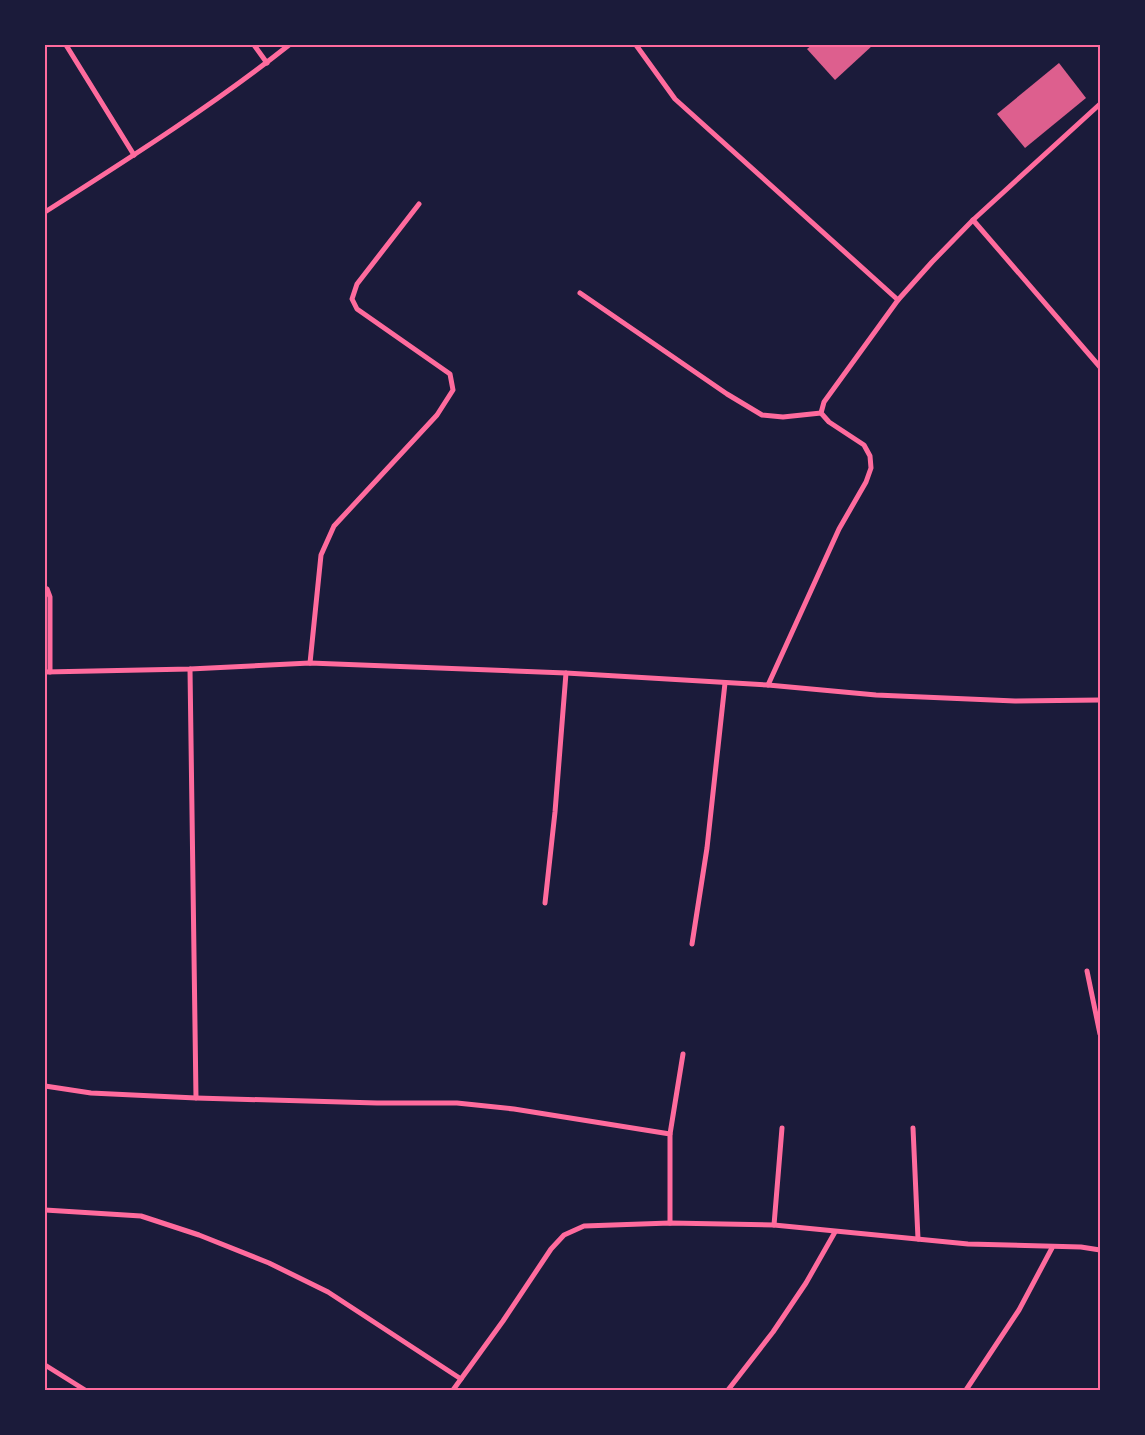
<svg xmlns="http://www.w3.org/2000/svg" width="1145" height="1435" viewBox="0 0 1145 1435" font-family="'Roboto Condensed',sans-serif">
<rect width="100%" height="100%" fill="#1b1b3a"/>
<g fill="#dd5f8e">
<path d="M812,45H873L835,80L807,49Z"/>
<path d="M1059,63L1086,98L1025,148L997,114Z"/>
</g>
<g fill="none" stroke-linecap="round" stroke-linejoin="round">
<g stroke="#ff6b9d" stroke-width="5">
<path d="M66,45L134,155"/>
<path d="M254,45L267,63"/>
<path d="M636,45L675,99L898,300"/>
<path d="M45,212C128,159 212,106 289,45"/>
<path d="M973,220L1100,367"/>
<path d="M580,293L727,394L762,415L783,417L821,413"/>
<path d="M45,588L47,589L50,597V672"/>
<path d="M310,663L321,555L334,526L437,415L453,390L450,374L357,309L352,299L357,284L419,204"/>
<path d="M190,669L196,1098"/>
<path d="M45,672L190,669L310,663L566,673L768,685L876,695L1015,701L1100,700"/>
<path d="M768,685L839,529L866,482L871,468L870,456L864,445L829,422L821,413L824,402L898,300L932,262L973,220L1100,104"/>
<path d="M545,903L555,812L566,673"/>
<path d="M692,944L707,848L725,683"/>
<path d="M1087,971L1100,1034"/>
<path d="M45,1086L91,1093L196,1098L377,1103H457L514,1109L670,1134V1223"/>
<path d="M913,1128L918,1239"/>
<path d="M670,1134L683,1054"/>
<path d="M45,1210L141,1216L199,1235L269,1263L328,1292L461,1379"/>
<path d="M774,1225L782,1128"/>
<path d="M45,1365L85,1390"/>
<path d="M453,1390L503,1321L551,1249L564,1235L584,1226L670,1223L774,1225L968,1244L1081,1247L1100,1250"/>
<path d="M728,1390L773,1332L806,1283L835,1232"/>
<path d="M966,1390L1019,1310L1052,1248"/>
</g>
</g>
<rect width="1145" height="1435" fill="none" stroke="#1b1b3a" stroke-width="92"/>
<rect x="46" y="46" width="1053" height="1343" fill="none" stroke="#ff6b9d" stroke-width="2"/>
</svg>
